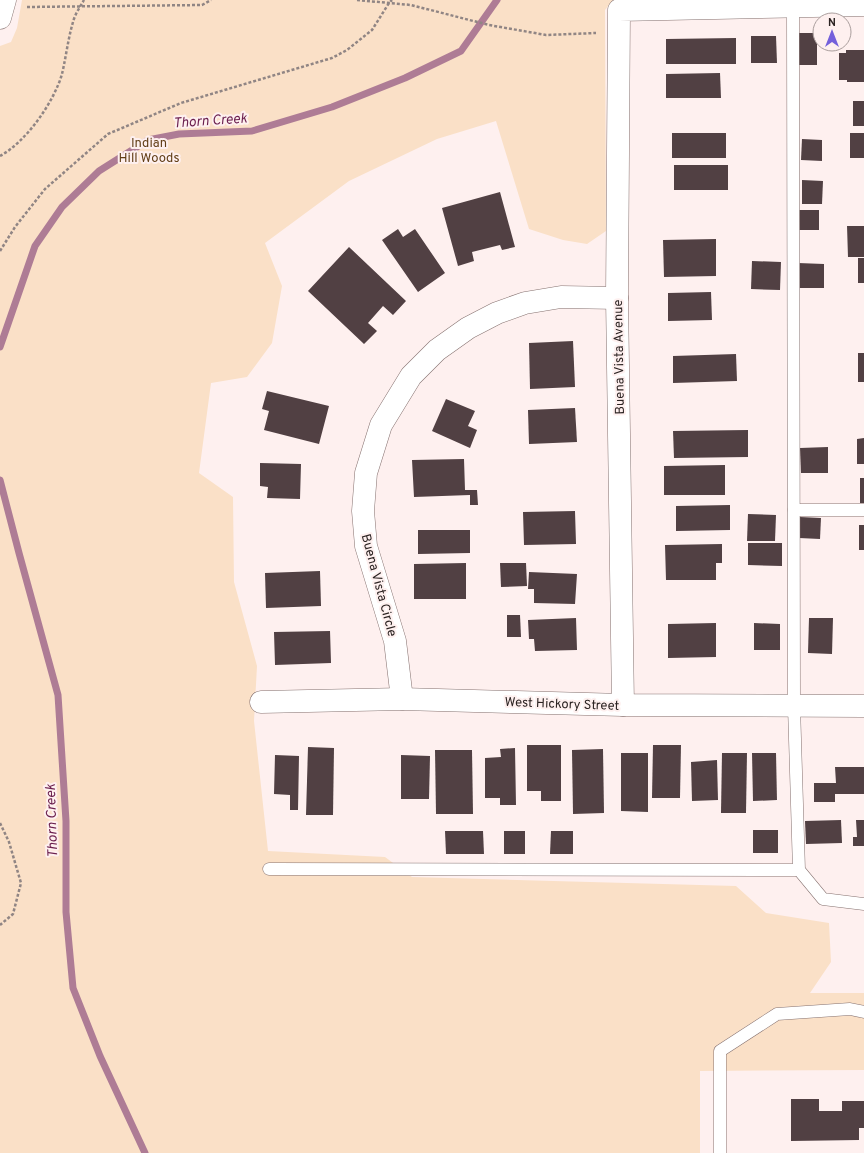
<svg xmlns="http://www.w3.org/2000/svg" width="864" height="1153" viewBox="0 0 864 1153" font-family="Overpass,sans-serif">
<rect width="100%" height="100%" fill="#fef0ef"/>
<path fill="#fae0c7" d="M22,0H613L605,10L606,231L587,244L563,240L529,229L496,121L437,139L349,181L265,243L282,286L272,343L247,377L211,383L199,473L233,497L234,582L257,666L254,721L268,851L385,857L412,877L736,886L766,913L829,923L831,962L810,993H864V1070L700,1071V1153H0V46L11,42L17,28Z"/>
<g fill="none" stroke-linecap="round" stroke-linejoin="round">
<g stroke="#ae7c95" stroke-width="7">
<path d="M0,347L35,246L62,207L99,171L148,140L179,134L252,131L332,107L405,78L461,51L497,0"/>
<path d="M0,480L19,553L58,695L66,821V912L73,988L100,1056L145,1153"/>
</g>
</g>
<g fill="#514043">
<rect x="796" y="33" width="21" height="32"/>
<path d="M751,36H776L777,63H751Z"/>
<path d="M736,38V64H666V39Z"/>
<path d="M846,50H864V82H847V80H839V53H846Z"/>
<path d="M720,73L721,98H666V74Z"/>
<rect x="853" y="101" width="11" height="25"/>
<rect x="672" y="133" width="54" height="25"/>
<rect x="850" y="133" width="14" height="25"/>
<path d="M802,139L822,140V161L801,160Z"/>
<rect x="674" y="165" width="54" height="25"/>
<path d="M802,180L823,181L822,204H802Z"/>
<path d="M500,192L515,247L502,250L500,245L472,252L474,261L458,266L442,208Z"/>
<rect x="796" y="210" width="23" height="20"/>
<path d="M847,226H864V257H848Z"/>
<path d="M398,229L403,237L415,229L445,273L418,292L382,240Z"/>
<path d="M716,239V276L664,277L663,240Z"/>
<path d="M349,247L406,301L393,315L383,306L368,323L377,331L364,344L308,291Z"/>
<rect x="858" y="258" width="6" height="25"/>
<path d="M752,261L781,262L780,290L751,289Z"/>
<path d="M798,263L824,264V288H798Z"/>
<path d="M711,292L712,320L668,321V293Z"/>
<path d="M573,341L575,387L530,389L529,343Z"/>
<rect x="858" y="353" width="6" height="29"/>
<path d="M736,354L737,381L673,383V356Z"/>
<path d="M267,391L329,406L319,444L264,430L269,411L262,409Z"/>
<path d="M446,399L475,411L468,426L477,430L470,448L432,431Z"/>
<path d="M575,408L577,442L529,444L528,410Z"/>
<path d="M748,430V457L674,458L673,431Z"/>
<path d="M864,438V464H857V439Z"/>
<path d="M828,447V473H801L800,448Z"/>
<path d="M464,459L465,490H477L478,505H470V495L414,497L412,460Z"/>
<path d="M260,463L301,464L300,499L267,498L268,487L260,486Z"/>
<path d="M725,465V495H664V466Z"/>
<rect x="860" y="478" width="4" height="25"/>
<path d="M730,505V530L676,531V506Z"/>
<path d="M575,511L576,544L524,545L523,512Z"/>
<path d="M748,514L776,515L775,541H747Z"/>
<path d="M800,517L821,518L820,539L799,538Z"/>
<rect x="859" y="525" width="5" height="25"/>
<path d="M418,530H470V553L418,554Z"/>
<path d="M748,543H782V566L748,565Z"/>
<path d="M722,544V563H716V580H666L665,545Z"/>
<path d="M466,563V599H414V564Z"/>
<path d="M500,563H526L527,586L501,587Z"/>
<path d="M320,571L321,606L266,608L265,573Z"/>
<path d="M529,572L577,574L575,604L534,603V589H528Z"/>
<path d="M507,615H520L521,637H507Z"/>
<path d="M576,618L577,650L535,651L534,639H529L528,620Z"/>
<path d="M809,618H833L832,654L808,653Z"/>
<path d="M716,623V657L668,658V624Z"/>
<path d="M754,623L780,624V650H754Z"/>
<path d="M330,631L331,663L275,665L274,632Z"/>
<path d="M527,745H561V801H541V791H527Z"/>
<path d="M653,745H681L680,798H652Z"/>
<path d="M308,747L334,748L333,815H306Z"/>
<path d="M515,748L516,805H500V798H485V758L501,757L500,749Z"/>
<path d="M603,749L604,813L573,814L572,750Z"/>
<path d="M435,750H472L473,814H436Z"/>
<path d="M621,753H648V812L621,811Z"/>
<path d="M722,753H747L746,813H721Z"/>
<path d="M752,753H776L777,800L753,801Z"/>
<path d="M275,755L299,756L298,810H290V795L274,794Z"/>
<path d="M401,755L430,756L429,799H401Z"/>
<path d="M717,760L718,800L692,801L691,762Z"/>
<path d="M835,767H864V794H835V802H814V783H836Z"/>
<path d="M841,820L842,843L806,844L805,821Z"/>
<path d="M856,820H864V846H853V837H857Z"/>
<rect x="753" y="830" width="25" height="23"/>
<path d="M445,831H483L484,854H446Z"/>
<rect x="504" y="831" width="21" height="23"/>
<path d="M551,831H573V854H550Z"/>
<path d="M791,1099H819V1111H842V1101H864V1128H859V1140L791,1141Z"/>
</g>
<g fill="none" stroke-linecap="round" stroke-linejoin="round">
<defs>
<g id="service">
<path d="M793,6L794,706L799,870L823,899L864,904"/>
<path d="M794,510H864"/>
<path d="M269,869L799,870"/>
<path d="M720,1153V1051L777,1014L850,1009L864,1012"/>
</g>
<g id="minor">
<path d="M0,18L5,0"/>
<path d="M402,699L395,641L366,546L363,511L366,473L381,425L411,376L437,350L468,328L497,313L525,303L561,297L617,298"/>
<path d="M261,702L402,699L623,705L864,706"/>
<path d="M623,705L617,298L619,10L864,5"/>
</g>
</defs>
<use href="#service" stroke="#867270" stroke-width="13"/>
<use href="#minor" stroke="#867270" stroke-width="23"/>
<g stroke="#908584" stroke-width="2.5" stroke-dasharray="3 2" stroke-linecap="butt">
<path d="M357,0L411,5L489,25L546,35L596,33"/>
<path d="M27,7L202,5L211,0"/>
<path d="M0,156C26,142 54,102 62,74C66,57 68,39 73,22C75,14 80,7 84,0"/>
<path d="M0,251L15,227L45,189L108,134L181,103L332,58L347,50L372,30L389,3L392,0"/>
<path d="M0,823L9,842L21,883L13,914L0,925"/>
</g>
<use href="#service" stroke="#fff" stroke-width="12"/>
<use href="#minor" stroke="#fff" stroke-width="22"/>
</g>
<g text-anchor="middle" stroke-width="4" stroke-linejoin="round" paint-order="stroke">
<g font-size="13" fill="#603d15" stroke="#fef0ef">
<text x="149" y="147">Indian<tspan x="149" dy="15">Hill Woods</tspan></text>
</g>
<g font-size="13" fill="#2c2423" stroke="#fef0ef">
<text transform="translate(618 357) rotate(-91)" y="5">Buena Vista Avenue</text>
<text transform="translate(380 585) rotate(75)" y="5">Buena Vista Circle</text>
<text transform="translate(562 703) rotate(2)" y="5">West Hickory Street</text>
</g>
<g font-size="14" font-style="italic" fill="#6b1f4e" stroke="#fef0ef">
<text transform="translate(210 120) rotate(-4)" y="5">Thorn Creek</text>
<text transform="translate(51 821) rotate(-92)" y="5">Thorn Creek</text>
</g>
</g>
<g transform="translate(832 32)"><circle r="19" fill="#fef0ef" stroke="#aa9e9d"/>
<path d="M0-3L7 15L0 10L-7 15Z" fill="#7460db"/>
<text y="-6" font-size="11" font-weight="bold" text-anchor="middle" fill="#2c2423">N</text>
</g>
</svg>
